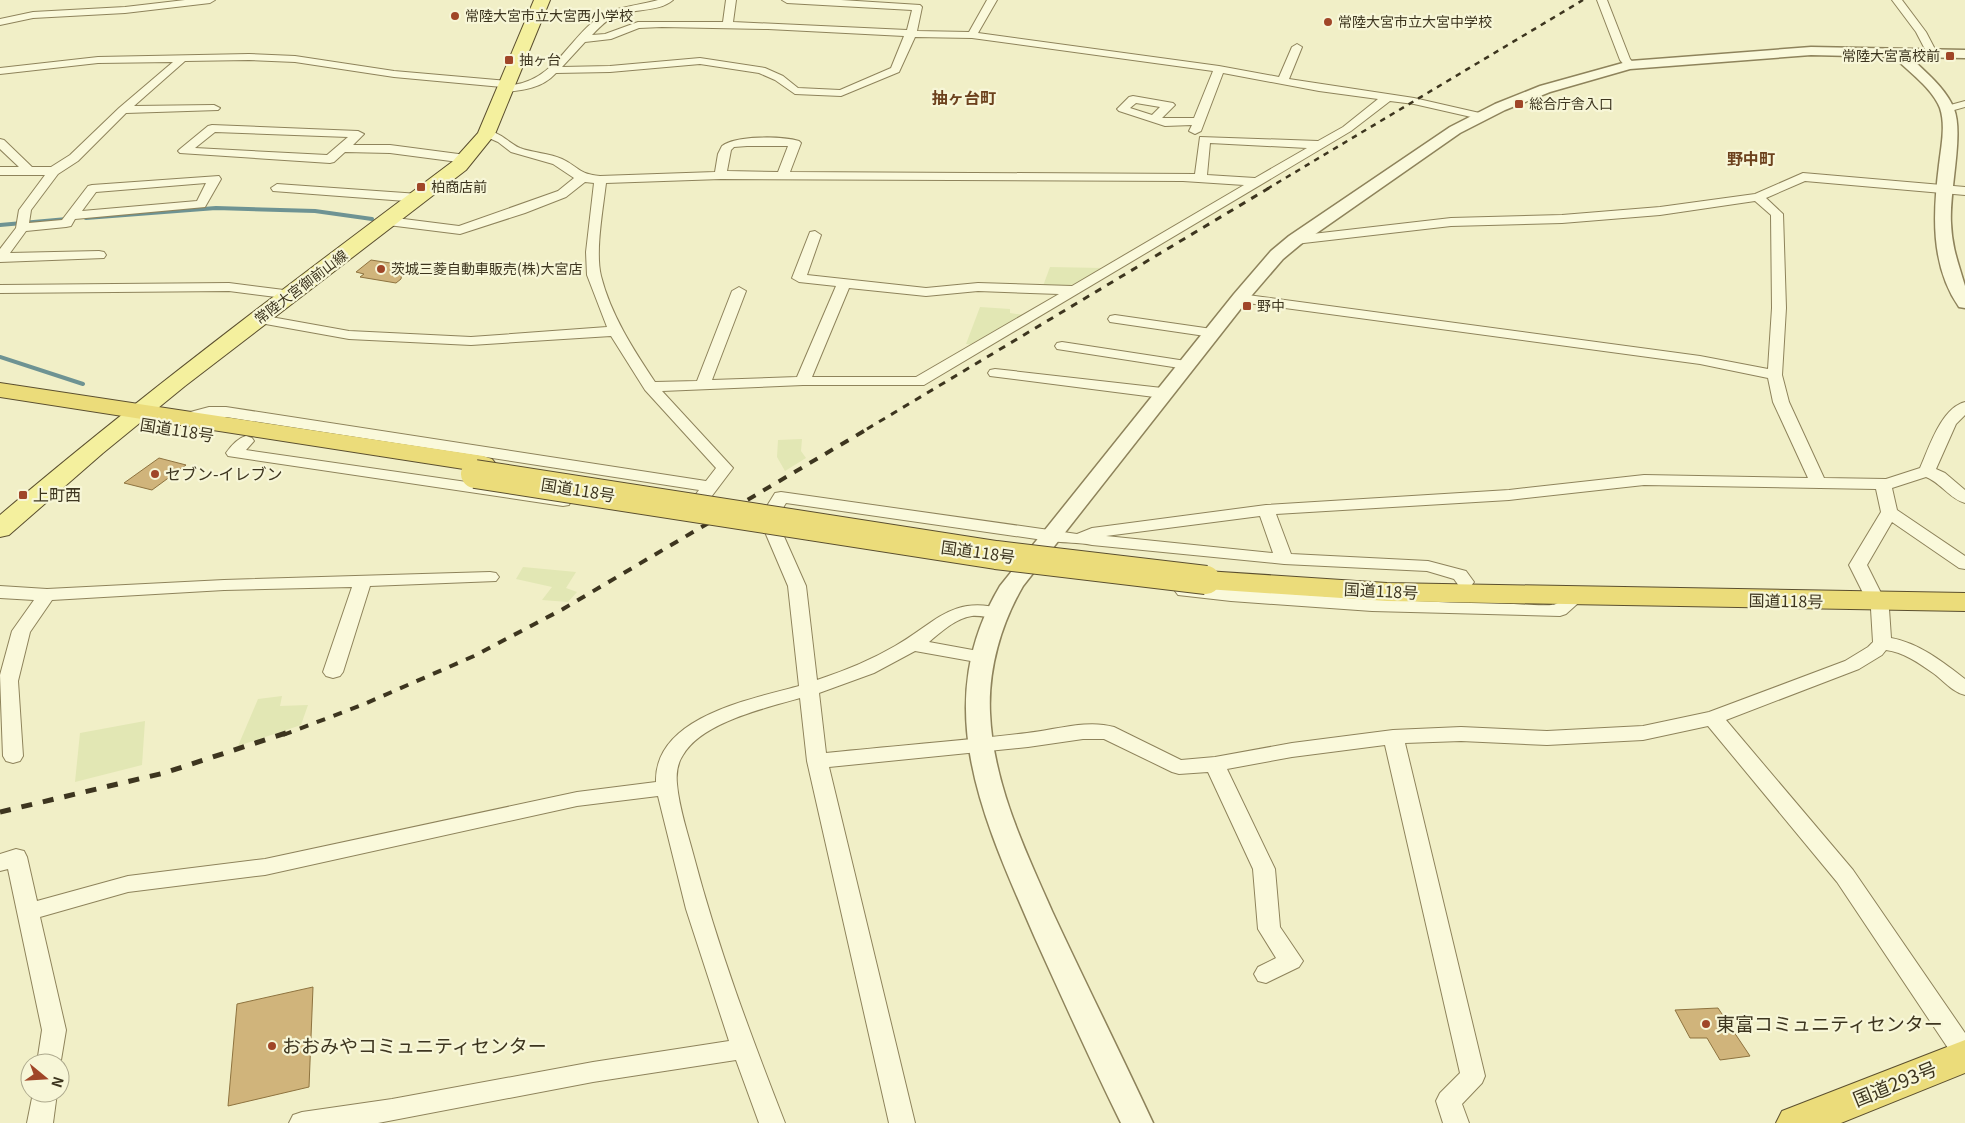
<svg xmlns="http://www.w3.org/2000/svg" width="1965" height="1123" viewBox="0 0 1965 1123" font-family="Georgia,'Noto Sans JP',serif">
<rect width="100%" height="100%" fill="#f1efc7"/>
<g fill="#e2e7b4">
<path d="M1050,267L1103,268L1070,288L1043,286Z"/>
<path d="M980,307L1010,309V313L1024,315L974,345L966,344Z"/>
<path d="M802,439L801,451L806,458L785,471L777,457L778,440Z"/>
<path d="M523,567L576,572L566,588L577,592L568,602L542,600L552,587L516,579Z"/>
<path d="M282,696L280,706L308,705L301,725L238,746L258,699Z"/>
<path d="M145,721L142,765L75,782L80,733Z"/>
</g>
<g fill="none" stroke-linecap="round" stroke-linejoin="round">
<g stroke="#6e9393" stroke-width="4">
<path d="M86,218L216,208L315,211L372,219"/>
<path d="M0,225L67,219"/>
<path d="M0,357L83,384"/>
</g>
</g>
<g fill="#d0b47b" stroke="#8e733f">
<path d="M371,260L403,265L401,279L396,283L360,277L364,274L356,272Z"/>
<path d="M159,458L186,465L152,490L124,483Z"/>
<path d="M313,987L309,1087L228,1106L237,1004Z"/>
<path d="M1718,1008L1750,1056L1720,1060L1707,1038H1690L1675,1010Z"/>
</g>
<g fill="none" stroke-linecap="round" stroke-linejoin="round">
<defs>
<g id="minor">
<path d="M185,0H215L210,3L125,13L33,18L0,25V19L33,12L125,7Z"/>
<path d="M658,0H673C658,13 630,8 613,17C604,22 598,29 592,35L605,34L638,22H723L726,0H736L733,22L907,30L912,10L787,3L782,0H841L920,5L922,7L917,31L969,32L987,0H997L978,33L1219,66L1279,77L1292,47L1297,44L1302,47L1289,79L1414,98L1484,114L1486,116L1480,119L1414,104L1390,101L1351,131L924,385H803L662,391L733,468L696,517H684L682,513L699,490L226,417H209L184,423L179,421L176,418L179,415L209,407H226L706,481L716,468L645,390L611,336L471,345L349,339L260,323L255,322L253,319L255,316L260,315L349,331L471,337L607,327L587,275L586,252L594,183L585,182L566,197L525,213L460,234L388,225L382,221L388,217L459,226L558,191L574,178L553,164L511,152L498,142L480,134L482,132C497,128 508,143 520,148C533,153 549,153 562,159C579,167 578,174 600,176L715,172L718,154L722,146C736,135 782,136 799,141L801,143L790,172L1195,174L1200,137L1318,141L1343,127L1378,99L1319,91L1223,73L1201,131L1195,134L1189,131L1192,125L1165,126L1119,111L1117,109L1129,97L1133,96L1173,103L1175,105L1162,118H1194L1213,71L972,38L915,37L899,72L841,96L795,94L775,80L759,73L700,64L610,72L556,73C542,88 525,90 506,92L502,91L501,89L502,87L394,77L295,62L249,60L185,61L134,106L214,105L220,108L218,110L126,113L78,161L58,174L31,210L29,223L62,220L88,186L92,185L219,176L221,179L205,207L75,219L71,226L66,227L26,231L10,253L99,251L104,252L106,255L104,258L0,262V249L16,228L19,210L45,175H0V167H19L0,149V139L4,140L32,167H51L70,155L119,108L173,62L98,63L0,74V68L98,57L249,54L295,56L394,71L508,81L512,82L513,85C557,79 570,34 605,13C614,8 645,4 658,0ZM662,27L768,29L904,36L891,68L840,90L798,88L783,76L765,68L700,58L610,66L562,67L585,42L611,39L639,28ZM1136,103L1160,107L1152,115L1130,108ZM1210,143L1307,148L1255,178L1207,175ZM747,146H788L778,172L727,171L731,150L734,147ZM721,179L1183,181L1244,185L1072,286L978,283L926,288L807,275L821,235L815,231L810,232L792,278L799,282L836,286L797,377L712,380L746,291L739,287L732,291L697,381L655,382C633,349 611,315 601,276C595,252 603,209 606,183ZM206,183L197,201L82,211L96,192ZM849,288L926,296L978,291L1059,294L916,377H812Z"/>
<path d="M1597,0H1607L1630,59L1635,65L1634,67H1626L1620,60Z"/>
<path d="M1892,0H1902L1926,32L1937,53L1936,55H1928L1916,32Z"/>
<path d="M1965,101V107L1947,112L1941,109L1943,107Z"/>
<path d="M212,125L358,131L364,134L353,145H390L466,155L472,159L466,163L390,153L345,152L334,162L330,163L180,153L178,151L180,149L208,126ZM215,132L348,137L327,155L195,148Z"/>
<path d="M1803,173L1965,187V195L1805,181L1766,198L1783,214L1786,308L1782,375L1789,402L1824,478L1886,479L1920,468C1929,448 1941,408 1965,402V415L1956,424L1936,469L1945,473L1965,490V503C1950,499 1941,483 1926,477L1892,488L1897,510L1965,556V569L1959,568L1892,522L1867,565L1889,609L1891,638C1919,643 1943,662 1965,679V695C1952,692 1943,680 1933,673C1919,663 1903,652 1886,650L1882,655L1859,669L1726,720L1853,870L1965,1033V1063L1956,1060L1837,882L1708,726L1643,740L1547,745L1461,741L1405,743L1485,1076L1482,1083L1462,1104L1469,1123H1443L1436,1101L1440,1093L1460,1073L1385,745L1292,757L1227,769L1275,869L1280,927L1303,961L1299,967L1266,983L1258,981L1254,974L1258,967L1276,958L1258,929L1253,869L1208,772L1179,774L1172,772L1104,739H1083L1028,747L829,767L915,1123H889L807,761L800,698C766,708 702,722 683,755C677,764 676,774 677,784C679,808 688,834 694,857C718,948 751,1036 785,1123H759L736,1060L593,1082L378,1123H289L293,1115L302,1112L392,1099L593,1062L729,1041L686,909L658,796L577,806L265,875L128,892L40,917L66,1030L60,1066V1063H37L42,1030L8,869L0,871V854L16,849L24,851L27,857L37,901L128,876L265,859L577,792L656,782C654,717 751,699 799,686L788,586L765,532L757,531L754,527L775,493L781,492L1077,534L1092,528L1266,505L1509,490L1644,475L1808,478L1773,402L1768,378L1700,364L1240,302L1233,298L1240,294L1700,356L1768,369L1772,308L1771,215L1755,201L1660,215L1562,223L1451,226L1295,244L1288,240L1295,236L1451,218L1562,215L1660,207L1755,194ZM1644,485L1876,489L1881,512L1849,565L1871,609L1873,642L1868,647L1845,661L1709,712L1643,726L1547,731L1461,727L1393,730L1292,743L1215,757L1181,760L1114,727C1087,719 1055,730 1027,733C960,741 893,746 826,753L819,693L874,673L915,651L982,663L989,661L991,657L989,653L929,642C941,632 956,618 972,616C983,615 993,620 1003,617L1006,613L1003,609C951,595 936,623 895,646C871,660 844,671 817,680L806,586L782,532L779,528L771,527L786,503L1050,541C1064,543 1079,542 1092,545L1284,564L1427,571L1454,579L1459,586L1465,587L1471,586L1474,582L1466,571L1428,561L1291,554L1276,514L1509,500ZM1260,516L1273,553L1106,536Z"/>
<path d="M277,184L419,194L425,198L419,202L273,191L271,188Z"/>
<path d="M229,283L292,291L299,295L292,299L229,291L0,293V285Z"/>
<path d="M1115,315L1212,329L1217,330L1219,333L1217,336L1212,337L1110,322L1108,319L1110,316Z"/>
<path d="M1062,342L1186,361L1191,362L1193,365L1191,368L1186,369L1057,349L1055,346L1057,343Z"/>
<path d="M995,369L1162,388L1167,390L1170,393L1167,396L1162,398L990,376L988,373L990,370Z"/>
<path d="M246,436L252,438L254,441L246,450L563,496L569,497L571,501L569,505L563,506L228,456L226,453C231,446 238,438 246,436Z"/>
<path d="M490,572L496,573L499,577L496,581L370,586L343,672L340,676L333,678L326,676L323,672L352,587L224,590L52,600L30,632L18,681L23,756L20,761L13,763L6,761L3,756L0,675L12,631L34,600L0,598V586L47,589L224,580Z"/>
<path d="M1184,585C1293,595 1401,602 1511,604C1519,604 1550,607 1556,604C1567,599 1569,590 1582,593L1585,597L1566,614L1560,616L1372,611L1231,601L1178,595L1175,591L1178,587Z"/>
<path d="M33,1093H57L53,1123H27Z"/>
</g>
<path id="tertiary" d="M1811,47L1965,50V58L1910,57C1925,72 1946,88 1954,109C1964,134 1949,192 1951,223C1952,248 1958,262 1965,286C1965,292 1965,301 1965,308L1959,307C1930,265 1933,213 1939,165C1941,147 1946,126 1940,108C1932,88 1909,72 1894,57L1811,55L1630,69L1550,92L1505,110L1460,133L1301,244L1283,259L1246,302L1023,586C1001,624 988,669 990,713C993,783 1024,848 1052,911C1085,982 1120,1052 1153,1123H1121C1091,1062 1063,1000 1035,938C985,822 928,707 1000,586L1234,294L1271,251L1289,236L1450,127L1495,104L1540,86L1630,61Z"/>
<path id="primary" d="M534,0H550L495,134L466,170L185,386L103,453L9,535L0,537V515C146,391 299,277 452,162L478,133Z"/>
<g id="trunk">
<path d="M0,383L483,456L492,459L496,464L492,469L483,472L0,397Z"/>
<path d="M1206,571L1387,583L1965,593V611L1387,601L1206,589L1196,586L1192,580L1196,574Z"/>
<path d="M1965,1040V1073L1841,1123H1776L1782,1111Z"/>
</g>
</defs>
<use href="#minor" stroke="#8e835b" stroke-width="2"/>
<use href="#tertiary" stroke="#8e835b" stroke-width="3"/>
<use href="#primary" stroke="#5b4f2f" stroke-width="2"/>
<use href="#trunk" stroke="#5b4f2f" stroke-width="2"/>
<use href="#minor" fill="#faf9db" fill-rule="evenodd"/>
<use href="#tertiary" fill="#faf9db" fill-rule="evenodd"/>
<use href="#primary" fill="#f4f09e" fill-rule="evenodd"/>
<use href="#trunk" fill="#ebdc7a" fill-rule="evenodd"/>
<path stroke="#3d351f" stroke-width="2.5" stroke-dasharray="5.5 5.5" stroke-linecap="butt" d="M1267,189L1583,0"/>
<path stroke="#3d351f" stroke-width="3" stroke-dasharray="7 7" stroke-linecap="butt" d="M867,429L1269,188"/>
<path stroke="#3d351f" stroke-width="4" stroke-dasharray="9 9" stroke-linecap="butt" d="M283,735L362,705L474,656L563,609L869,428"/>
<path stroke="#3d351f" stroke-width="5" stroke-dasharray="11 11" stroke-linecap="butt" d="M0,812L164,773L286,733"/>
<defs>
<path id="trunk-bridge" d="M475,474L996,555L1206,580"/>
</defs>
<use href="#trunk-bridge" stroke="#5b4f2f" stroke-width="30" stroke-linecap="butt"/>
<use href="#trunk-bridge" stroke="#ebdc7a" stroke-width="28"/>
</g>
<g fill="#a04628" stroke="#f7f6d7" stroke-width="2">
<circle cx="455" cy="16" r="5"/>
<circle cx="1328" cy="22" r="5"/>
<rect x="1945" y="51" width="10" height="10" rx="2.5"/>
<rect x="504" y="55" width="10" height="10" rx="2.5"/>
<rect x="1514" y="99" width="10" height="10" rx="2.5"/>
<rect x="416" y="182" width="10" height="10" rx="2.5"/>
<circle cx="381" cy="269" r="5"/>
<rect x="1242" y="301" width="10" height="10" rx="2.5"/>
<circle cx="155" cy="474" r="5"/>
<rect x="18" y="490" width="10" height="10" rx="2.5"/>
<circle cx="1706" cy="1024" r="5"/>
<circle cx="272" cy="1046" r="5"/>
</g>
<g text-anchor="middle" stroke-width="4.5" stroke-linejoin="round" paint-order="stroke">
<g font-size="14" fill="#3d351f" stroke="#f7f6d7" text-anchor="start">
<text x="465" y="21">常陸大宮市立大宮西小学校</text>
<text x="1338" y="27">常陸大宮市立大宮中学校</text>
<text x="1940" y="61" text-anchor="end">常陸大宮高校前</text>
<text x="519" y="65">抽ヶ台</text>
<text x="1529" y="109">総合庁舎入口</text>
<text x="431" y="192">柏商店前</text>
<text x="391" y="274">茨城三菱自動車販売(株)大宮店</text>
<text x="1257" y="311">野中</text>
</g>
<g font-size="14" fill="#3d351f" stroke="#f7f6d7">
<text transform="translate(301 287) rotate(-37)" y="5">常陸大宮御前山線</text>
</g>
<g font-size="16" font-weight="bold" fill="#6c411d" stroke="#f7f6d7">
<text x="964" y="104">抽ヶ台町</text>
<text x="1751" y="165">野中町</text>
</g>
<g font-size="16" fill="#3d351f" stroke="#f7f6d7">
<text transform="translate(177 430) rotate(9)" y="6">国道118号</text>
<text transform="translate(578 490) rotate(9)" y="6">国道118号</text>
<text transform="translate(978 552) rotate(8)" y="6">国道118号</text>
<text transform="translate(1381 591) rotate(3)" y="6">国道118号</text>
<text transform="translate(1786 601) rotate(1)" y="6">国道118号</text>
</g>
<g font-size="16" fill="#3d351f" stroke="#f7f6d7" text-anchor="start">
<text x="165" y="480">セブン-イレブン</text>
<text x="33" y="501">上町西</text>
</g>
<g font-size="19" fill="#3d351f" stroke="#f7f6d7" text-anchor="start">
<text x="1716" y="1031">東富コミュニティセンター</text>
<text x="282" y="1053">おおみやコミュニティセンター</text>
</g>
<g font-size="19" fill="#3d351f" stroke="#f7f6d7">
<text transform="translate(1895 1084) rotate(-22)" y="7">国道293号</text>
</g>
</g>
<g transform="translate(45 1078) rotate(108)"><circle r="24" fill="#f7f6d7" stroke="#ada98d"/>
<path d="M0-4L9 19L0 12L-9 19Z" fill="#a04628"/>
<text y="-8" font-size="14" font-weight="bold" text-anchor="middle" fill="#3d351f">N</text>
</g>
</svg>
